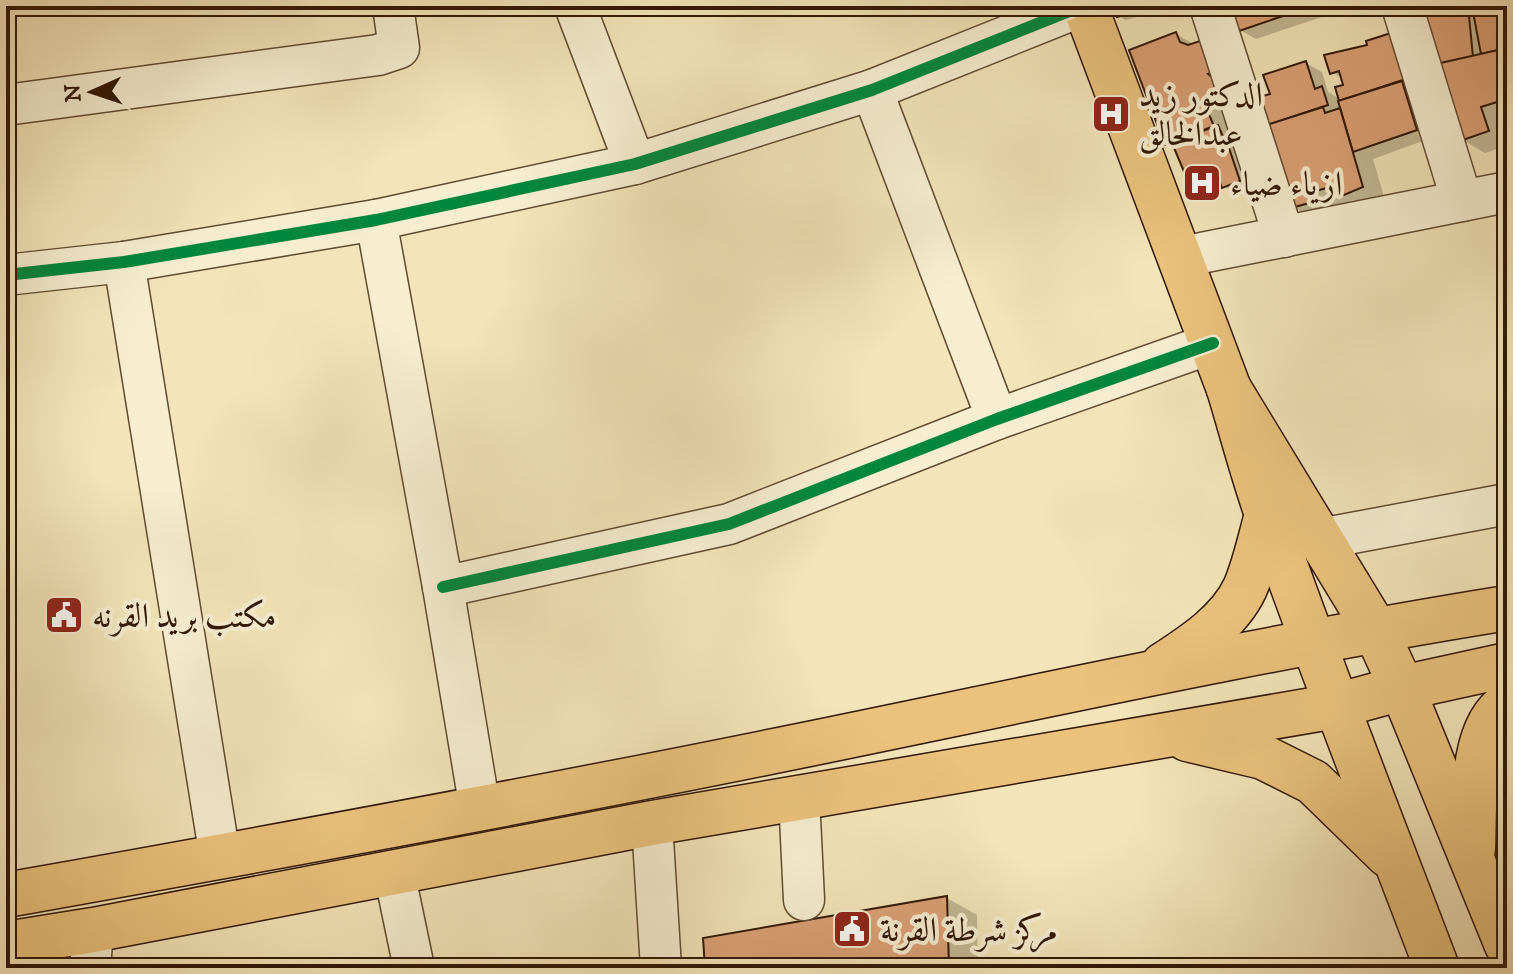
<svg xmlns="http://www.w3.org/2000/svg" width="1513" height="974" viewBox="0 0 1513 974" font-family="'IM FELL DW Pica',Amiri,serif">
<rect width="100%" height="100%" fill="#f3e5b9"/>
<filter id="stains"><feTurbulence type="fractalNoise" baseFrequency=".0025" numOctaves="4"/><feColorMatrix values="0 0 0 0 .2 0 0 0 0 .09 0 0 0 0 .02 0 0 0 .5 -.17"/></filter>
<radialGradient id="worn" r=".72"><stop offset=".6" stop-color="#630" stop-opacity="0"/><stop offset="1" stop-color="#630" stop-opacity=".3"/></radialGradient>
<g fill="#0003">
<path d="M1116,6H1150L1151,13L1126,20L1118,16Z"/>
<path d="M1238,6H1355L1256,39L1240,30Z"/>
<path d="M1441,6H1507V119L1504,120L1507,146L1485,153L1461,139L1435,35Z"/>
<path d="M1176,34L1195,45L1203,42L1255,190L1240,196L1224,186L1221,180L1205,187L1189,177L1177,150L1167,143Z"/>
<path d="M1394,34L1431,138L1373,159L1385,200L1368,208L1354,200L1332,206L1335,215L1316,220L1293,207L1269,124L1273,95L1306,63L1322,72L1328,92L1340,99L1346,86L1342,78L1332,72L1370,46Z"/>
<path d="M947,898L977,915L978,968H707Z"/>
</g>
<g fill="#daa075" stroke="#311705" stroke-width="2">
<path d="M1113,6H1144L1145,9L1117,17Z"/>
<path d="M1236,6H1309V7L1239,31L1232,12L1238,10Z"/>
<path d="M1468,6L1473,57L1440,64L1431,50L1433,39L1429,38L1432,35L1427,27L1424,16L1429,10Z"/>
<path d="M1497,6H1507V48L1481,54L1473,12Z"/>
<path d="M1176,32L1180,42L1188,45L1203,40L1211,73L1208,74L1214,79L1218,94L1204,103L1214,126L1165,145L1129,50Z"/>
<path d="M1394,32L1409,78L1339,101L1335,87L1343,85L1339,71L1330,74L1324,55L1367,45L1366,41Z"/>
<path d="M1507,48V99L1481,107L1489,131L1460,141L1436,64Z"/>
<path d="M1306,61L1315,89L1322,86L1328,105L1267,125L1259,97L1270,94L1263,75Z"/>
<path d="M1402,81L1417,130L1353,152L1338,101Z"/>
<path d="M1323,107L1325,113L1340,108L1363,187L1344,195L1340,194L1337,185L1309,193L1313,202L1291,208L1267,125Z"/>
<path d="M1218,125L1223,137L1225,136L1240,181L1222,188L1214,169L1187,179L1172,143Z"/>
<path d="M947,896L949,968H705L703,938Z"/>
</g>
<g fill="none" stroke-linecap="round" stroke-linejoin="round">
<defs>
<g id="minor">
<path d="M575,6L635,164"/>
<path d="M1210,6L1284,237"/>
<path d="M1402,6L1462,201"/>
<path d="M872,90L997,419"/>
<path d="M6,105L378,55L399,48L393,6"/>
<path d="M376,220L443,587L480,809"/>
<path d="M1181,257L1507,192"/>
<path d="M124,262L220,857"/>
<path d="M6,275L124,262L376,220L635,164L872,90L1082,6"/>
<path d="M1320,539L1507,504"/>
<path d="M443,587L729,524L997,419L1213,343"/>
<path d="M799,797L804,900"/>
<path d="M652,823L661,968"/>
<path d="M394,872L414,968"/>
<path d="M25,968L27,940"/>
<path d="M90,968L93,930"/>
</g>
<g id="major">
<path d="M1085,6L1229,389"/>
<path d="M1163,665C1194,645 1229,622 1245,588C1255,565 1260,539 1267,515"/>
<path d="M1187,739L1263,757L1313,782L1388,855"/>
<path d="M1473,849C1475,807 1469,730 1507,704"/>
<path d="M6,895C271,848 535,800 799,746C1034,698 1269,646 1507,608"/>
<path d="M6,944L93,930L652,823L1336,706L1402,688L1507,665"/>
<path d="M1437,968C1380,818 1321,669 1268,517C1253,475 1242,432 1229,389L1375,629L1402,688L1507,945"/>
</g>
</defs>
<use href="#minor" stroke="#624a32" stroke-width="43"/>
<use href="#major" stroke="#311705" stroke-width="47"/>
<use href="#minor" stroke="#f7eed2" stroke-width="40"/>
<use href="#major" stroke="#eac27c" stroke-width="44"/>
<defs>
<g id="cycleway">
<path d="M6,275L124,262L376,220L635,164L872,90L1082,6"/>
<path d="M443,587L729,524L997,419L1213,343"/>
</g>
</defs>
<use href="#cycleway" stroke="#f7eed2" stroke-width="17"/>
<use href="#cycleway" stroke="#00873e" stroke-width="12"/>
</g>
<defs>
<symbol id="hospital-square" viewBox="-11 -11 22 22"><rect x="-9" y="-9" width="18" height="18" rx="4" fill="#8f2418" stroke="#f7eed2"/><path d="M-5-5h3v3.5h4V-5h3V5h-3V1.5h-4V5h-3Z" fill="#fff"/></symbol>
<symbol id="civic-square" viewBox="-11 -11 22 22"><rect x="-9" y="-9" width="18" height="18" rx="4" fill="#8f2418" stroke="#f7eed2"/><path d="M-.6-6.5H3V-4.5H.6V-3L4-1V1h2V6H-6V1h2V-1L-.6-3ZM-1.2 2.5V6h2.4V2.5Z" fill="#fff"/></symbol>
</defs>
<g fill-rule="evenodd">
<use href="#hospital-square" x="1089" y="92" width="44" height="44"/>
<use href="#hospital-square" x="1180" y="161" width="44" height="44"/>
<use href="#civic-square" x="42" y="593" width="44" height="44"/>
<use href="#civic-square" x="830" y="907" width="44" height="44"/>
</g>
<g text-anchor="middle" stroke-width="8" stroke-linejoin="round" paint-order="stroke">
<g font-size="34" fill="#311705" stroke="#f7eed2" text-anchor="start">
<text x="1139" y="106">الدكتور زيد<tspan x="1139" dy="39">عبدالخالق</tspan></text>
<text x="1230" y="195">ازياء ضياء</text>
<text x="92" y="627">مكتب بريد القرنه</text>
<text x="880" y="941">مركز شرطة القرنة</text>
</g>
</g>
<rect width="1513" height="974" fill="none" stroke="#f3e5b9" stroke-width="32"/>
<rect x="8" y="8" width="1497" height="958" fill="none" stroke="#311705" stroke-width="4"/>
<rect x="16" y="16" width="1481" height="942" fill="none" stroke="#311705" stroke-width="2"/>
<g transform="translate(92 92) rotate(267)" stroke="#f7eed2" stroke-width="6" paint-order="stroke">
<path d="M0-6L14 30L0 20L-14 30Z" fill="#311705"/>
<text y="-12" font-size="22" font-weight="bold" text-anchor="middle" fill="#311705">N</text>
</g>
<rect width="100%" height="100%" filter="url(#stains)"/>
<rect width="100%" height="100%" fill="url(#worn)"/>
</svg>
